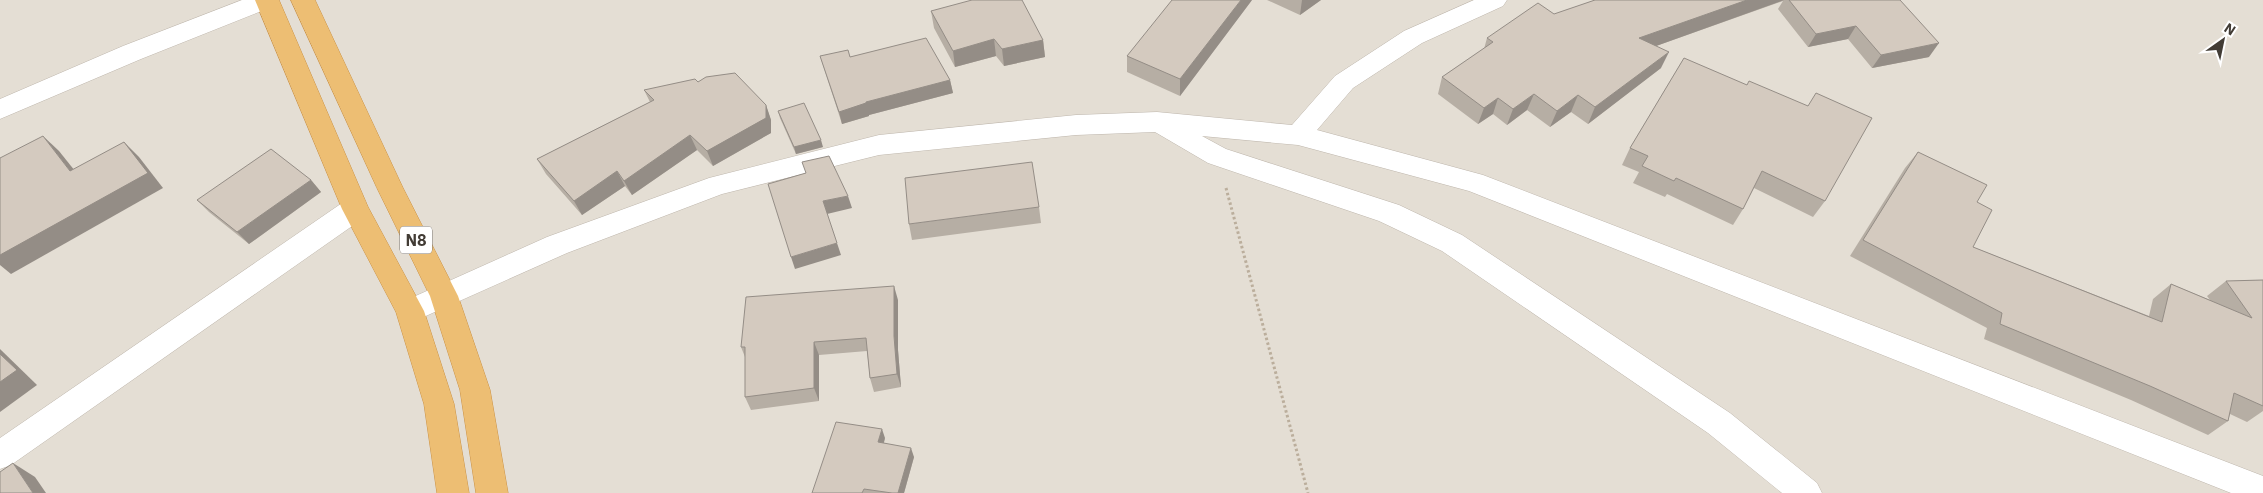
<svg xmlns="http://www.w3.org/2000/svg" width="2263" height="493" viewBox="0 0 2263 493" font-family="'IBM Plex Sans',sans-serif">
<rect width="100%" height="100%" fill="#f0ece5"/>
<rect fill="#e4ded4" x="0" y="0" width="2263" height="493"/>
<g fill="none" stroke-linecap="round" stroke-linejoin="round">
<defs>
<g id="street">
<path d="M242,0H278L274,6L141,59L0,119V99L123,46Z"/>
<path d="M1474,0H1507L1503,6L1422,43L1353,88L1317,130L1483,175L2263,476V493H2231L1469,191L1298,145L1202,136L1226,149L1399,205L1462,235L1730,413L1817,483L1822,493H1782L1708,433L1442,251L1379,221L1208,163L1155,132L1076,135L879,155L722,194L567,253L410,323L400,319L396,311L400,303L547,237L709,178L879,135L1076,115L1157,112L1292,125L1335,76L1404,31Z"/>
<path d="M355,198L365,201L368,209L365,217L11,465L0,469V438L345,201Z"/>
</g>
<g id="highway">
<path d="M255,0H279L368,207L424,311L454,404L469,493H437L424,404L396,312L342,209Z"/>
<path d="M291,0H315L403,188L458,296L490,390L508,493H476L460,390L430,296L377,188Z"/>
</g>
</defs>
<use href="#street" stroke="#beb6ac" stroke-width="1"/>
<use href="#highway" stroke="#cb9245" stroke-width="1"/>
<path stroke="#bbae9c" stroke-width="3" stroke-dasharray="2.5 2.5" stroke-linecap="butt" d="M1226,188L1308,493"/>
<use href="#street" fill="#fff" fill-rule="evenodd"/>
<use href="#highway" fill="#edbe73" fill-rule="evenodd"/>
</g>
<g fill="#b6aea4">
<path d="M1252,0L1180,96L1127,72V56Z"/>
<path d="M1267,0H1321L1300,15Z"/>
<path d="M1595,0H1900L1929,57L1872,68L1848,39L1808,47L1778,9L1783,1L1656,46L1661,68L1588,124L1571,112L1550,127L1527,110L1507,125L1493,114L1478,124L1438,94L1442,77L1484,49L1487,38Z"/>
<path d="M931,11L1043,40L1045,57L1004,66L996,56L955,67L934,28Z"/>
<path d="M820,56L850,57L950,80L953,93L869,115V116L842,124Z"/>
<path d="M1684,58L1825,201L1813,217L1754,188L1743,209L1733,225L1667,194L1665,197L1633,183L1639,172L1622,165L1630,148Z"/>
<path d="M698,82L766,105L771,120V133L713,166L697,150L632,195L625,186L582,215L546,174L537,159L650,102L644,90Z"/>
<path d="M778,111L823,147L796,154L780,118Z"/>
<path d="M1918,152L1977,202L1973,247L2149,316L2153,299L2171,284L2210,300L2207,296L2226,281L2263,280V411L2247,422L2230,414L2228,421L2208,435L2131,400L1984,339L1987,328L1850,256L1905,168Z"/>
<path d="M311,180L321,192L249,244L209,212L197,200Z"/>
<path d="M1039,207L1041,223L912,240L909,224Z"/>
<path d="M898,300V350L901,387L874,392L870,378L867,351L819,355V401L751,410L745,397V357L741,347Z"/>
<path d="M885,438L884,443L914,457L904,493H812Z"/>
</g>
<g fill="#948d86">
<path d="M1241,0H1252L1180,96V79Z"/>
<path d="M1302,0H1321L1300,15Z"/>
<path d="M1747,0H1784L1631,55L1639,38Z"/>
<path d="M1856,26L1848,39L1808,47L1816,34Z"/>
<path d="M994,39L996,56L955,67L953,51Z"/>
<path d="M1043,40L1045,57L1004,66L1002,49Z"/>
<path d="M1939,43L1929,57L1872,68L1881,55Z"/>
<path d="M1669,52L1661,68L1588,124L1595,107Z"/>
<path d="M950,80L953,93L869,115V116L842,124L839,112L866,102Z"/>
<path d="M1534,94L1527,110L1507,125L1513,109Z"/>
<path d="M1578,95L1571,112L1550,127L1557,111Z"/>
<path d="M1498,98L1493,114L1478,124L1484,108Z"/>
<path d="M766,105L771,120V133L713,166L707,151Z"/>
<path d="M690,135L697,150L632,195L624,181Z"/>
<path d="M43,136L59,151L87,186L70,171Z"/>
<path d="M821,140L823,147L796,154L794,147Z"/>
<path d="M124,142L139,157L163,188L11,274L0,265V255Z"/>
<path d="M617,171L625,186L582,215L574,201Z"/>
<path d="M311,180L321,192L249,244L237,232Z"/>
<path d="M848,196L852,208L827,214L823,201Z"/>
<path d="M837,243L841,255L795,269L791,257Z"/>
<path d="M894,286L898,300V350L901,387L897,374L894,336Z"/>
<path d="M814,342L819,355V401L814,388Z"/>
<path d="M0,349L37,385L0,412Z"/>
<path d="M882,429L885,438L881,452L878,442Z"/>
<path d="M911,448L914,457L904,493H898Z"/>
<path d="M13,463L35,477L46,493H33Z"/>
</g>
<g fill="#d4cabf" stroke="#948d86">
<path d="M972,0H1022L1043,40L1002,49L994,39L953,51L931,11Z"/>
<path d="M1172,0H1241L1180,79L1127,56Z"/>
<path d="M1595,0H1747L1639,38L1669,52L1595,107L1578,95L1557,111L1534,94L1513,109L1498,98L1484,108L1442,77L1493,42L1487,38L1538,3L1554,14Z"/>
<path d="M1789,0H1900L1939,43L1881,55L1856,26L1816,34Z"/>
<path d="M926,38L950,80L866,102V103L839,112L820,56L848,50L850,57Z"/>
<path d="M1684,58L1747,85L1749,81L1808,106L1816,93L1872,118L1825,201L1762,171L1743,209L1676,178L1674,181L1642,166L1648,156L1630,148Z"/>
<path d="M735,73L766,105V118L707,151L690,135L624,181L617,171L574,201L537,159L654,100L644,90L695,79L698,82L706,77Z"/>
<path d="M804,103L821,140L794,147L778,111Z"/>
<path d="M43,136L70,171L124,142L148,173L0,255V158Z"/>
<path d="M271,149L311,180L237,232L197,200Z"/>
<path d="M1918,152L1987,185L1977,202L1992,210L1973,247L2162,322L2171,284L2252,318L2226,281L2263,280V406L2234,393L2228,421L2150,386L2000,324L2002,313L1863,240Z"/>
<path d="M829,156L848,196L823,201L837,243L791,257L768,184L806,173L802,162Z"/>
<path d="M1032,162L1039,207L909,224L905,178Z"/>
<path d="M894,286V336L897,374L870,378L866,338L814,342V388L745,397V347H741L746,297Z"/>
<path d="M0,354L17,370L0,382Z"/>
<path d="M836,422L882,429L878,442L911,448L898,493H892L864,489L862,493H812Z"/>
<path d="M13,463L33,493H0V472Z"/>
</g>
<g text-anchor="middle" stroke-width="4.5" stroke-linejoin="round" paint-order="stroke">
<rect fill="#fff" stroke="#7b7672" stroke-width="1" x="400" y="226.5" width="32" height="27" rx="4"/>
<g font-size="16" font-weight="bold" fill="#423c35">
<text x="416" y="246">N8</text>
</g>
</g>
<g transform="translate(2223 40) rotate(33)" stroke="#ffffff" stroke-width="4" paint-order="stroke">
<path d="M0-4L9 19L0 12L-9 19Z" fill="#423c35"/>
<text y="-8" font-size="14" font-weight="bold" text-anchor="middle" fill="#423c35">N</text>
</g>
</svg>
